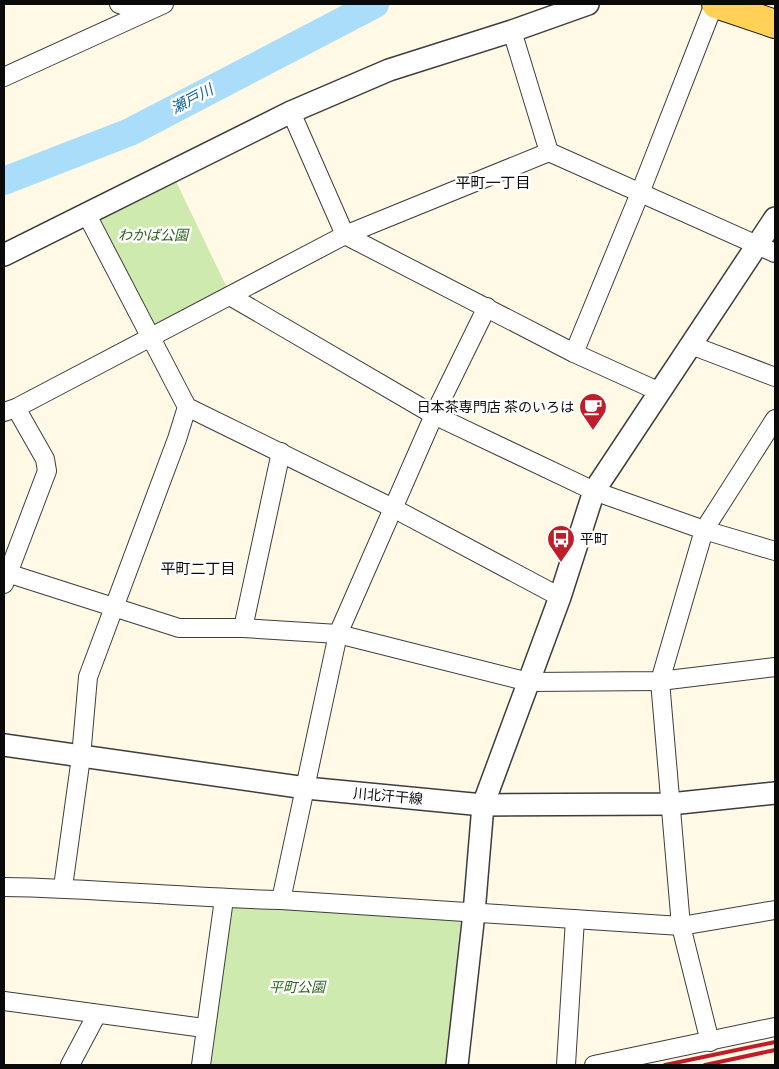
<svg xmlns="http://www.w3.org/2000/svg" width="779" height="1069" font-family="'IBM Plex Serif','Noto Sans JP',serif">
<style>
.green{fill:#cfeaaf}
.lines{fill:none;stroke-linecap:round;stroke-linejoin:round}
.river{stroke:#a9ddf9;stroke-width:28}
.minor-casing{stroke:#3d3d3d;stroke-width:20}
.tertiary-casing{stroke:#3d3d3d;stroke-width:24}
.primary-casing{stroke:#1b1b1b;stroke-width:30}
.minor{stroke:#fff;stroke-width:18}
.tertiary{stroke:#fff;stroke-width:21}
.primary{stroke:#ffd156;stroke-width:28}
.rail{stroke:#be1d29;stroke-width:4}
.labels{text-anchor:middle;stroke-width:5;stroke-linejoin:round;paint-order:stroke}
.park-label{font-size:14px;font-style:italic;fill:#2a6319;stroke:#fff}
.poi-label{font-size:14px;fill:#0a0a0a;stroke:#fff;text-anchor:end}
.street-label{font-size:14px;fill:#0a0a0a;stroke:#fff}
.water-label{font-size:15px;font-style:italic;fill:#0f649f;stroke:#fff}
.neighbourhood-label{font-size:15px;fill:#0a0a0a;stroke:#fff}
</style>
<rect width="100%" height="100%" fill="#fff9e6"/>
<g class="green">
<path d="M 172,173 L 228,290 L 152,329 L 94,216 Z"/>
<path d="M 228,904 L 461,918 L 446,1065 L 208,1065 Z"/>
</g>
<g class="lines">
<path class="river" d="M 4,181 L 130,132 L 375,4"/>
<defs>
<g id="minor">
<path d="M 119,4 L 144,12"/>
<path d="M 512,31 L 549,152"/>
<path d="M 4,77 L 164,4"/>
<path d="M 291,112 L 345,235 L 574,353 L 660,392"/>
<path d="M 87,215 L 187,407 L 393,508 L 560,597"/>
<path d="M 230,296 L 434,415 L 594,491 L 704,530 L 775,551"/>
<path d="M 691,345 L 775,377"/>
<path d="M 574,353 L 640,193 L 714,4"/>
<path d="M 4,412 L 16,408 L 345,235 L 549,152 L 775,253"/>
<path d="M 4,572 L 179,628 L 243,628 L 338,634 L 529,682 L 660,681 L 775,667"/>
<path d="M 4,584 L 47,471 L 45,459 L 16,408"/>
<path d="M 243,628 L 281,452"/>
<path d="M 4,887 C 96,888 188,898 281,900 L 681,926 L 775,910"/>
<path d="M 63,887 L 81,757 L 88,677 L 177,439 L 187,407"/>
<path d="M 281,900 L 338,634 L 434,415 L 487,307"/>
<path d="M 4,1001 L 204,1028"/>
<path d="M 710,1042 L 681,926 L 660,681 L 704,530 L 775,419"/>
<path d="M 70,1065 L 97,1014"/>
<path d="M 201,1065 L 224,899"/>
<path d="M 566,1065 L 575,919"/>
<path d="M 594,1065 L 775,1027"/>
</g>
<g id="tertiary">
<path d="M 4,255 L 291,112 L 389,70 L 512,31 L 588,4"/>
<path d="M 4,745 L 306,788 L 483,805 L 670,804 L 775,793"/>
<path d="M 457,1065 L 474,913 L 483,805 L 560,597 L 594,491 L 775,218"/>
</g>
<path id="primary" d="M 716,4 L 775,24"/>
</defs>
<use href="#minor" class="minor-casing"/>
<use href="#tertiary" class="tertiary-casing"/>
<use href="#primary" class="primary-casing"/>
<use href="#minor" class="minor"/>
<use href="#tertiary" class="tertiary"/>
<use href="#primary" class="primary"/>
<g class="rail">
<path d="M 665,1065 L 775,1042"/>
<path d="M 705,1065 L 775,1050"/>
</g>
</g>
<defs>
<symbol id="cafe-pin" viewBox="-11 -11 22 30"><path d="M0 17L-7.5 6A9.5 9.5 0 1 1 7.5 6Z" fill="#be1d29" stroke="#fff"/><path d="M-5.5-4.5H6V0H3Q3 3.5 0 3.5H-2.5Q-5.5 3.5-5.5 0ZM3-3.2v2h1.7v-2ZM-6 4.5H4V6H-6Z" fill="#fff"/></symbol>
<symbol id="bus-pin" viewBox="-11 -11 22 30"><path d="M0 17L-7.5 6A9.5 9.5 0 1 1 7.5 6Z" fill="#be1d29" stroke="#fff"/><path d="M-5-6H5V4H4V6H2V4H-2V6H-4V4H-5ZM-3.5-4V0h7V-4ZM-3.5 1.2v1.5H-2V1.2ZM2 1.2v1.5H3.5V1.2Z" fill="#fff"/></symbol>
</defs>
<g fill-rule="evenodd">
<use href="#cafe-pin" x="577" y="391" width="32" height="43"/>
<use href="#bus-pin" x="545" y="523" width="32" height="43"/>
</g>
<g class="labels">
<g class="park-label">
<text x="153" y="240">わかば公園</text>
<text x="297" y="992">平町公園</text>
</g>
<g class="poi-label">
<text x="574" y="412">日本茶専門店 茶のいろは</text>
<text x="580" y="544" text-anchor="start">平町</text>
</g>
<g class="street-label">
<text transform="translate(388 796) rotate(5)" y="5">川北汗干線</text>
</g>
<g class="water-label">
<text transform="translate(192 99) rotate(-28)" y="5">瀬戸川</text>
</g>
<g class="neighbourhood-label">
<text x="493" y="188">平町一丁目</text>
<text x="198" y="574">平町二丁目</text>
</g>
</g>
<rect width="779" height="1069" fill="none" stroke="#0a0a0a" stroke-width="10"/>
</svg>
